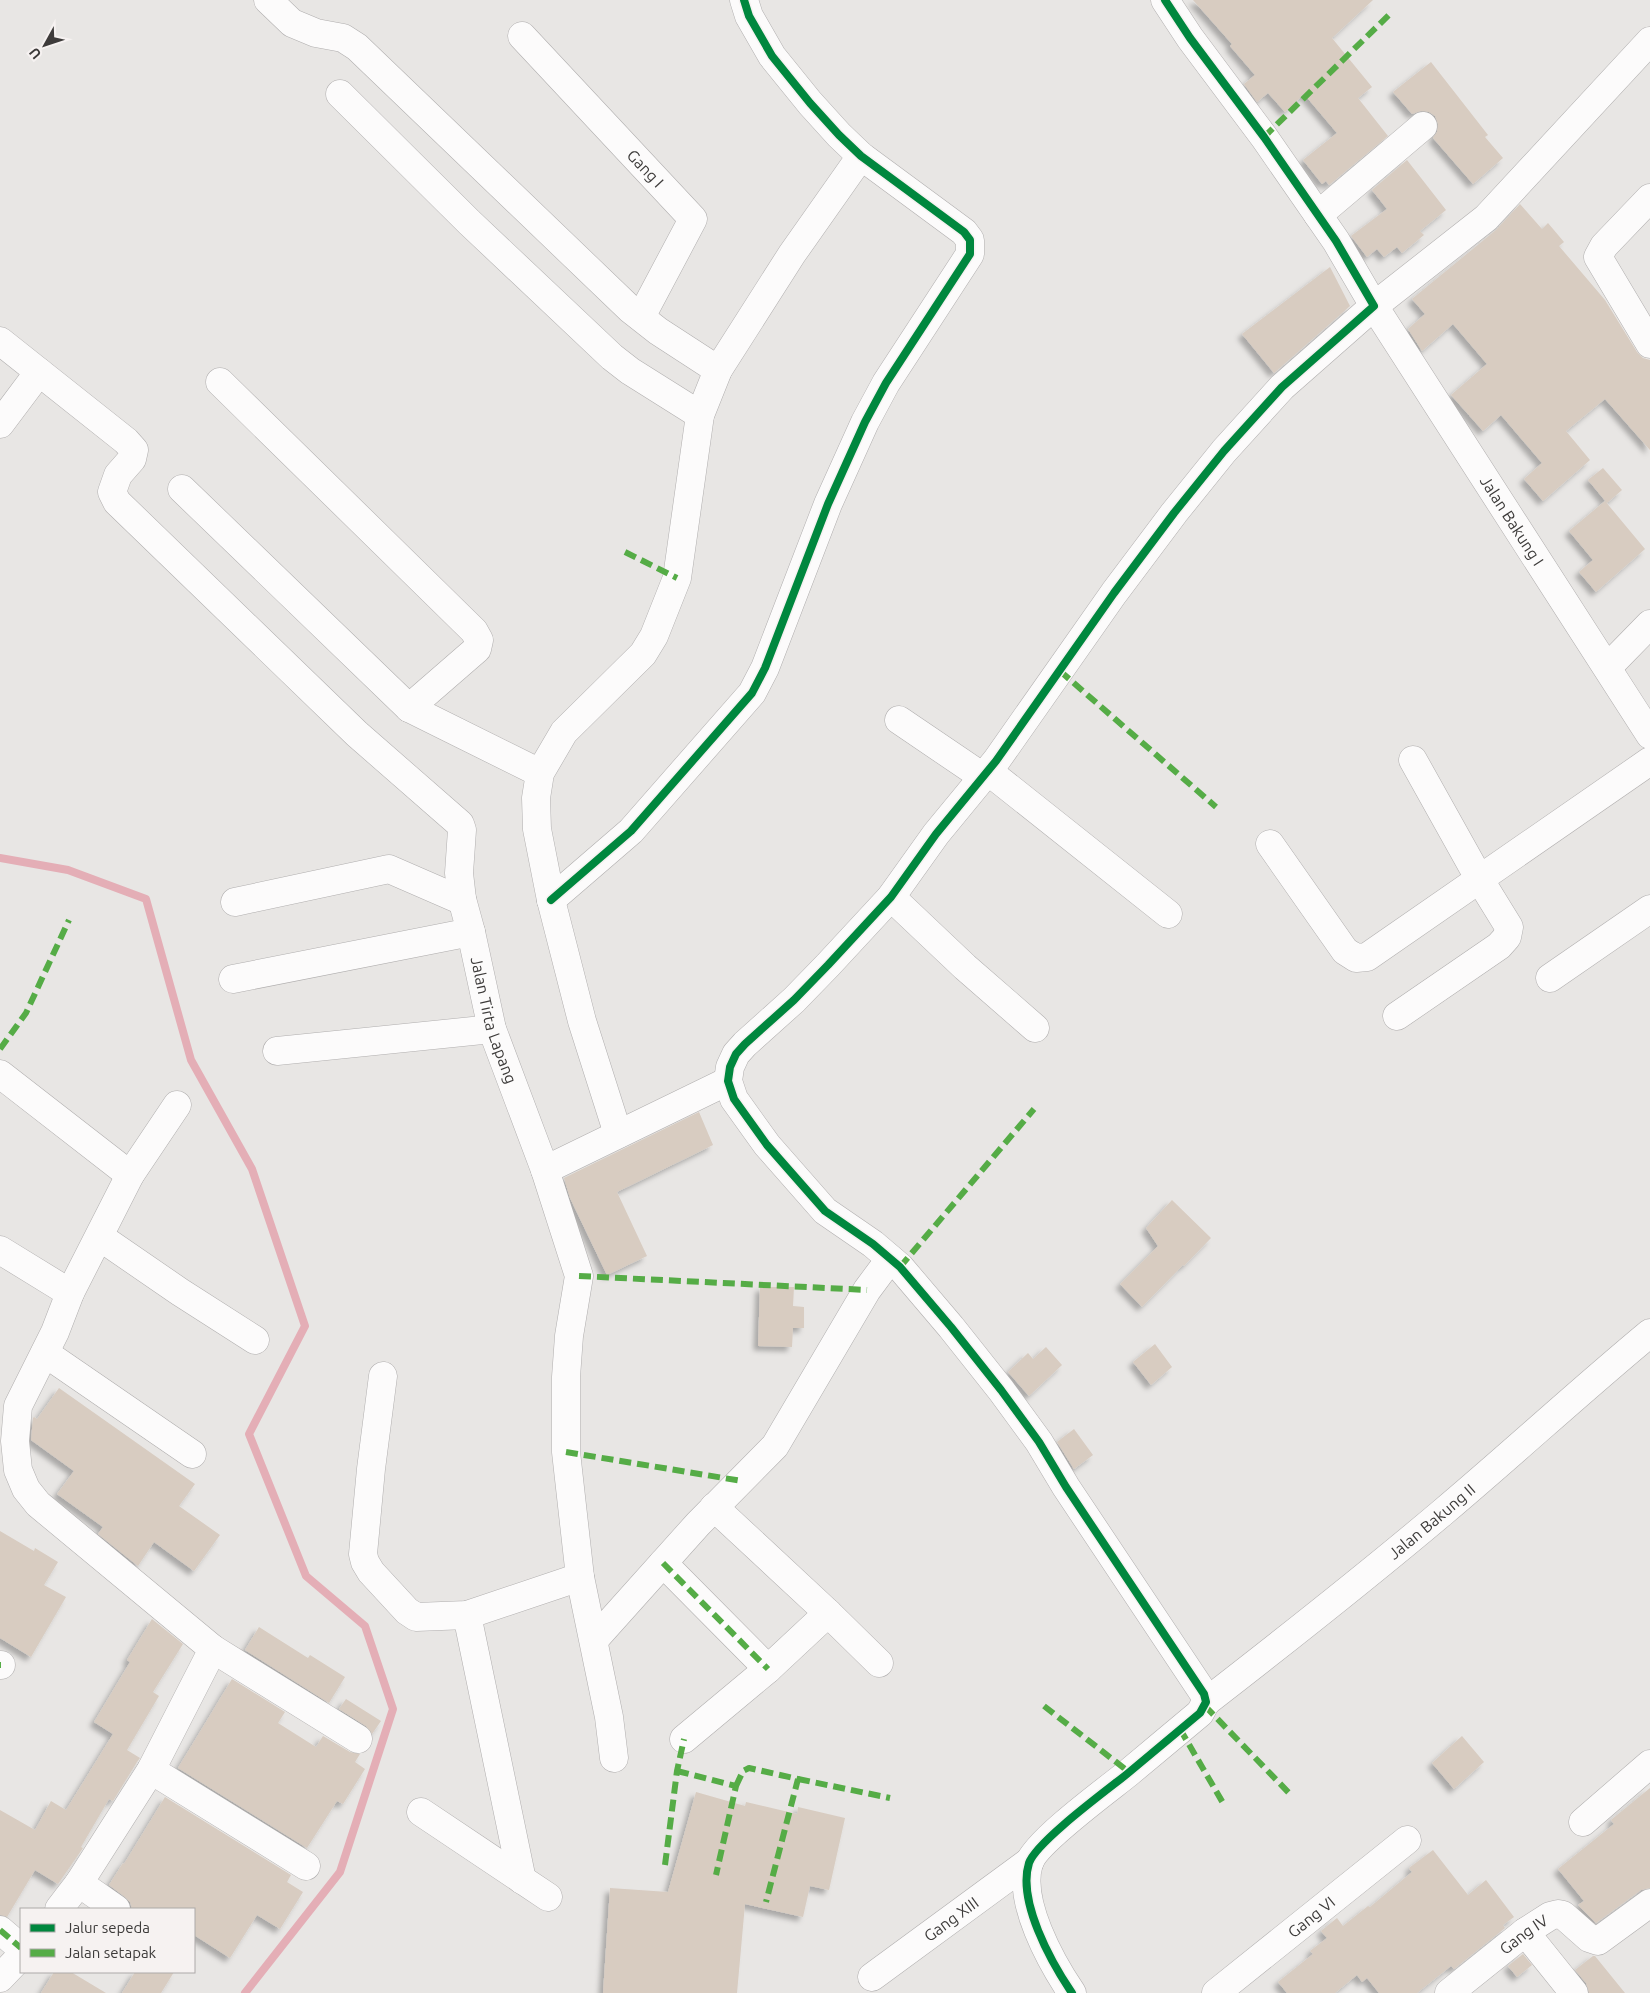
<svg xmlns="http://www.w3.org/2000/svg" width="1650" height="1993" font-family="Ubuntu,sans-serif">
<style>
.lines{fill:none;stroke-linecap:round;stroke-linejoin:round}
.stream{stroke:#e4aeb6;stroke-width:8}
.building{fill:#d8ccc1;filter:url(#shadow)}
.minor-casing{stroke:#b0aeae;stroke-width:29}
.minor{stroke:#fcfbfb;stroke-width:28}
.quiet{stroke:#55ac46;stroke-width:6;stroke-dasharray:12 6;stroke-linecap:butt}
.cycleway-casing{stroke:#f6f2f1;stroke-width:11}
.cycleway{stroke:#00873e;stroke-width:8}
.labels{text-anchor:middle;stroke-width:4;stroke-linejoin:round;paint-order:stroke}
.street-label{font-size:16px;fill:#3d3b3a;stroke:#f6f2f1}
</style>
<defs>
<filter id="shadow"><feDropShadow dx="-4.5" dy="4.5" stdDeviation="2.5" flood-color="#0004"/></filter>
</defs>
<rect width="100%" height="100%" fill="#e8e6e4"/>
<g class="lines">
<path class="stream" d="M 0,858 L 68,870 L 146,899 L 191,1060 L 252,1169 L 305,1326 L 249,1434 L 306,1576 L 365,1626 L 393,1709 L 340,1872 L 245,1993"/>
</g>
<g class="building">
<path d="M 1193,0 L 1373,0 L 1332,38 L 1372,87 L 1358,98 L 1388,136 L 1329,185 L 1326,181 L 1322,184 L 1303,160 L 1337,133 L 1304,94 L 1285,112 L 1268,93 L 1257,102 L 1244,84 L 1255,75 L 1230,46 L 1232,44 Z"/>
<path d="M 1431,62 L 1488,135 L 1485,137 L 1503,158 L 1473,184 L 1433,138 L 1437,132 L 1438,124 L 1435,116 L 1429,112 L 1421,111 L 1412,114 L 1393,92 Z"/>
<path d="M 1407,160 L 1446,210 L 1420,231 L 1424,235 L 1402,253 L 1397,247 L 1384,257 L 1377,249 L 1367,257 L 1351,236 L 1387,209 L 1372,190 Z"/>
<path d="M 1520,204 L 1542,229 L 1548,223 L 1564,242 L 1559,246 L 1605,300 L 1637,352 L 1643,358 L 1650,360 L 1650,450 L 1605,399 L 1566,431 L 1590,460 L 1543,501 L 1524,479 L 1542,463 L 1501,415 L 1483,431 L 1451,395 L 1487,364 L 1453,324 L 1422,351 L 1408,329 L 1425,314 L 1412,299 L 1496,230 Z"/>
<path d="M 1330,267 L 1350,306 L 1274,373 L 1242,334 Z"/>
<path d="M 1603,468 L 1622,490 L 1607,503 L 1588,480 Z"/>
<path d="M 1605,501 L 1645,549 L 1596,592 L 1579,572 L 1593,560 L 1569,531 Z"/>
<path d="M 699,1112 L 713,1145 L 617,1192 L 647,1256 L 607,1275 L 570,1198 L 564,1178 Z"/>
<path d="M 1172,1200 L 1211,1238 L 1184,1266 L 1183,1265 L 1142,1307 L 1120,1284 L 1158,1246 L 1146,1228 Z"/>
<path d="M 760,1287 L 794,1287 L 793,1306 L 804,1307 L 804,1328 L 793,1328 L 792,1347 L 758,1346 Z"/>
<path d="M 1155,1344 L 1172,1367 L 1151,1385 L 1133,1362 Z"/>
<path d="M 1046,1347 L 1062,1365 L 1029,1396 L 1008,1372 L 1028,1353 L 1033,1359 Z"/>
<path d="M 59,1388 L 195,1484 L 179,1506 L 220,1535 L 194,1571 L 154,1542 L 138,1566 L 98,1534 L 103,1527 L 57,1494 L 74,1471 L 31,1440 L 33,1418 L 34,1417 L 37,1419 Z"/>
<path d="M 1074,1429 L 1093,1455 L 1074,1469 L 1057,1442 Z"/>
<path d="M 0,1531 L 34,1551 L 35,1548 L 58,1562 L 44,1585 L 66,1597 L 31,1657 L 0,1638 Z"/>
<path d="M 152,1619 L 183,1644 L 153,1692 L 159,1696 L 127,1750 L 140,1758 L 137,1762 L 113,1801 L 109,1799 L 81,1847 L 83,1848 L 58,1884 L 35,1870 L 7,1917 L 0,1915 L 0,1810 L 35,1830 L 51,1801 L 66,1810 L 113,1734 L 94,1722 L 130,1662 L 127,1660 Z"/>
<path d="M 259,1627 L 308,1658 L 310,1655 L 345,1677 L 329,1703 L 245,1650 Z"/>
<path d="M 232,1679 L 285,1712 L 278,1723 L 316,1747 L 323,1736 L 350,1752 L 360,1754 L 355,1762 L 365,1769 L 343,1804 L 337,1801 L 307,1848 L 178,1768 Z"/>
<path d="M 346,1699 L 381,1721 L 372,1734 L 366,1726 L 339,1709 Z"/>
<path d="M 1462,1736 L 1484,1762 L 1454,1789 L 1432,1763 Z"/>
<path d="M 1650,1788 L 1650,1888 L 1641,1890 L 1596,1923 L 1578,1905 L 1584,1901 L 1558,1869 L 1614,1824 L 1611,1820 Z"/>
<path d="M 696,1792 L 745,1806 L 746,1802 L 797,1814 L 798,1807 L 845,1818 L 829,1890 L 810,1886 L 803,1917 L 745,1904 L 737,1993 L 603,1993 L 610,1888 L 668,1892 Z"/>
<path d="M 165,1797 L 291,1875 L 287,1882 L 303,1892 L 280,1929 L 257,1915 L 230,1958 L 194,1935 L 194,1909 L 132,1909 L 130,1902 L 125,1897 L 109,1885 L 123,1863 L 124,1864 Z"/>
<path d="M 1433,1850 L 1468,1895 L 1486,1880 L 1514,1917 L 1503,1925 L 1505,1928 L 1454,1969 L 1451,1966 L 1417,1993 L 1379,1993 L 1367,1978 L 1362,1982 L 1357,1975 L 1335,1993 L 1287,1993 L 1278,1982 L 1313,1954 L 1310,1951 L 1327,1938 L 1321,1931 L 1337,1918 L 1343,1926 L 1368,1906 L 1370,1907 L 1412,1872 L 1409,1868 Z"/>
<path d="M 1523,1954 L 1532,1965 L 1517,1977 L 1508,1966 Z"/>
<path d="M 1593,1956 L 1595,1956 L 1625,1993 L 1589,1993 L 1586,1983 L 1575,1970 Z"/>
<path d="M 54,1972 L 71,1972 L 106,1993 L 41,1993 Z"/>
<path d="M 135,1972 L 174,1972 L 161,1993 L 122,1993 Z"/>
</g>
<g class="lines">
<defs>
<g id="minor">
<path d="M 268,0 L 292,23 L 316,33 L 343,38 L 357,47 L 630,309 L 658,331 L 718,370"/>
<path id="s1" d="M 522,36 L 693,219 L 641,317"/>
<path id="s2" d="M 1650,41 L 1486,218 L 1374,306 L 1650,735"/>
<path d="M 340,94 L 469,222 L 612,357 L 630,371 L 700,415"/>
<path d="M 1650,198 L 1604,246 L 1598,257 L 1650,344"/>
<path d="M 1318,215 L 1423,126"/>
<path d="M 0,341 L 126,441 L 134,450 L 132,459 L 118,475 L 112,492 L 117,502 L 357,734 L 460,824 L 462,830 L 459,873 L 462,899"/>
<path d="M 220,382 L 474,631 L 479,640 L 477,649 L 409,708"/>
<path d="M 0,424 L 39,372"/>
<path d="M 182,489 L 409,708 L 540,773"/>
<path d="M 1608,667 L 1650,624"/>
<path d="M 899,720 L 983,777"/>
<path d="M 988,771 L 1168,914"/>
<path d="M 1270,844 L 1345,951 L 1356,958 L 1367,957 L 1650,761"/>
<path d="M 891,897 L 965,967 L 1035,1028"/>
<path d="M 551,900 L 631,831 L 752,693 L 765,668 L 828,504 L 865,422 L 886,383 L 970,254 L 970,240 L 964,232 L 861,156 L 839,135 L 810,103 L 772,56 L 749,16 L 744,0"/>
<path id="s3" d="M 235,902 L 389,869 L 458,899 L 462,899 L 471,932 L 492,1029 L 545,1170 L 728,1081"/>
<path d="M 1550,978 L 1650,909"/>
<path d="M 233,979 L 471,932"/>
<path d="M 1397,1016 L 1499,946 L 1507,937 L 1509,927 L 1480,880 L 1413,760"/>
<path d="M 277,1051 L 492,1029"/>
<path d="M 0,1074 L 130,1175"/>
<path d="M 618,1134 L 582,1021 L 551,900 L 537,829 L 536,798 L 540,773 L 564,732 L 643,654 L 654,636 L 677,578 L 700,415 L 718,370 L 792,254 L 861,156"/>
<path d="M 545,1170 L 579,1276 L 569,1336 L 566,1377 L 566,1452 L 580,1577 L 609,1717 L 614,1758"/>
<path d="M 100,1237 L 180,1292 L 255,1340"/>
<path d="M 0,1250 L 70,1293"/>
<path d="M 45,1353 L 192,1454"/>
<path d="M 383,1376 L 371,1469 L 363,1554 L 365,1562 L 371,1572 L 407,1611 L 416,1617 L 467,1615 L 580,1577"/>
<path d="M 714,1507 L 828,1613 L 879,1663"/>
<path d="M 663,1563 L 768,1669"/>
<path d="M 467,1615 L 522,1880"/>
<path d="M 594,1640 L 698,1524 L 775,1446 L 867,1290 L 890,1259"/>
<path d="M 213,1649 L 358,1739"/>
<path d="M 0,1665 L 1,1665"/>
<path id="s4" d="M 1206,1702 C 1286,1640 1366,1577 1443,1512 C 1513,1453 1580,1391 1650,1333"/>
<path d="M 684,1739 L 768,1669 L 828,1613"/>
<path d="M 151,1770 L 306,1866"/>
<path d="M 421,1812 L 548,1897"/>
<path d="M 1583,1822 L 1650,1764"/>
<path d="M 79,1883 L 116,1909"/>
<path d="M 59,1909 L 79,1883 L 151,1770 L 213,1649 L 38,1504 L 26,1489 L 18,1470 L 15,1441 L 18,1406 L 55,1332 L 70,1293 L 130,1175 L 177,1105"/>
<path d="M 0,1930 L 21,1948"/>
<path d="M 1525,1932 L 1574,1993"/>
<path id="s5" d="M 872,1977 L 1030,1861"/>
<path d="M 0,1978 L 21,1956"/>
<path d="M 1072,1993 C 1051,1962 1017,1901 1029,1863 C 1036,1842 1107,1790 1127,1774 C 1151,1754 1176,1733 1200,1713 L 1206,1702 L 1204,1694 L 1066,1487 L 1039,1442 L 1001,1390 L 951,1327 L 900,1267 L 873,1244 L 825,1211 L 767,1145 L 734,1099 L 728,1081 L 730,1067 L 736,1054 L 745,1044 L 794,1000 L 828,965 L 891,897 L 936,834 L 996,761 L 1114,593 L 1174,513 L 1224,451 L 1282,387 L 1374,306 L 1336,241 L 1264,137 L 1190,38 L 1165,0"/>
<path id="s6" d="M 1216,1993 L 1407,1840"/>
<path id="s7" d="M 1449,1993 L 1525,1932 L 1550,1916 L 1558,1914 L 1563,1915 L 1589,1938 L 1598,1941 L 1650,1903"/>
</g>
</defs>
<use href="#minor" class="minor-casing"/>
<use href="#minor" class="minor"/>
<g class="quiet">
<path d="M 1264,137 L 1391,13"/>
<path d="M 625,552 L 677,578"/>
<path d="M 1060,671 L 1216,807"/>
<path d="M 0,1049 L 26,1013 L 69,920"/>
<path d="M 900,1267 L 1034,1109"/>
<path d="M 579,1276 L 867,1290"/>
<path d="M 566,1452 L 742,1481"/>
<path d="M 663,1563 L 768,1669"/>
<path d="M 0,1665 L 1,1665"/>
<path d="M 1044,1706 L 1129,1772"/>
<path d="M 1205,1706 L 1290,1794"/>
<path d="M 1180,1729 L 1223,1803"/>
<path d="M 677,1771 L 736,1786 L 716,1875"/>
<path d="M 798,1779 L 890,1798"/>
<path d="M 736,1786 L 743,1771 L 749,1768 L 798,1779 L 766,1902"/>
<path d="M 665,1865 L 677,1771 L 684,1739"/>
<path d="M 0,1930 L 21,1948"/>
</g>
<defs>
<g id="cycleway">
<path d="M 551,900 L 631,831 L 752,693 L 765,668 L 828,504 L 865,422 L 886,383 L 970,254 L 970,240 L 964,232 L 861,156 L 839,135 L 810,103 L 772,56 L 749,16 L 744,0"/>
<path d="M 1072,1993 C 1051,1962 1017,1901 1029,1863 C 1036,1842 1107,1790 1127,1774 C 1151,1754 1176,1733 1200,1713 L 1206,1702 L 1204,1694 L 1066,1487 L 1039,1442 L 1001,1390 L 951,1327 L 900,1267 L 873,1244 L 825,1211 L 767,1145 L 734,1099 L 728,1081 L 730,1067 L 736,1054 L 745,1044 L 794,1000 L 828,965 L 891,897 L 936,834 L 996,761 L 1114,593 L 1174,513 L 1224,451 L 1282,387 L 1374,306 L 1336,241 L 1264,137 L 1190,38 L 1165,0"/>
</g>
</defs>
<use href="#cycleway" class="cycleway-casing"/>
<use href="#cycleway" class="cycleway"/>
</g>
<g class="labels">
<g class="street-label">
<text dy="6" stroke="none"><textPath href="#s1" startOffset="181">Gang I</textPath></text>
<text dy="6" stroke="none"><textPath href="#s2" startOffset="639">Jalan Bakung I</textPath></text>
<text dy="6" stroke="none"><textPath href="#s3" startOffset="362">Jalan Tirta Lapang</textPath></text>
<text dy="6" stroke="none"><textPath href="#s4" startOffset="289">Jalan Bakung II</textPath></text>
<text dy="6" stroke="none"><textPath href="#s6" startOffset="122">Gang VI</textPath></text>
<text dy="6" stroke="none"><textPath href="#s5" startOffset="98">Gang XIII</textPath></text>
<text dy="6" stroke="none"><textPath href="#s7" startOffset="95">Gang IV</textPath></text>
</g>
</g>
<rect x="20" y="1908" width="175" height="65" fill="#f6f2f1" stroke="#aca9a8"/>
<rect x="30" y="1924" width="25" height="8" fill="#00873e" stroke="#aca9a8"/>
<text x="65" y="1933" font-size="15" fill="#3d3b3a">Jalur sepeda</text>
<rect x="30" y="1949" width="25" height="8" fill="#55ac46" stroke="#aca9a8"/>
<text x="65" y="1958" font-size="15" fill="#3d3b3a">Jalan setapak</text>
<g transform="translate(45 45) rotate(230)" stroke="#f6f2f1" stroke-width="4" paint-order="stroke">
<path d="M0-4L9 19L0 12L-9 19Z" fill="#3d3b3a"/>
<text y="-8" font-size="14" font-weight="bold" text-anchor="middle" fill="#3d3b3a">U</text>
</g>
</svg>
